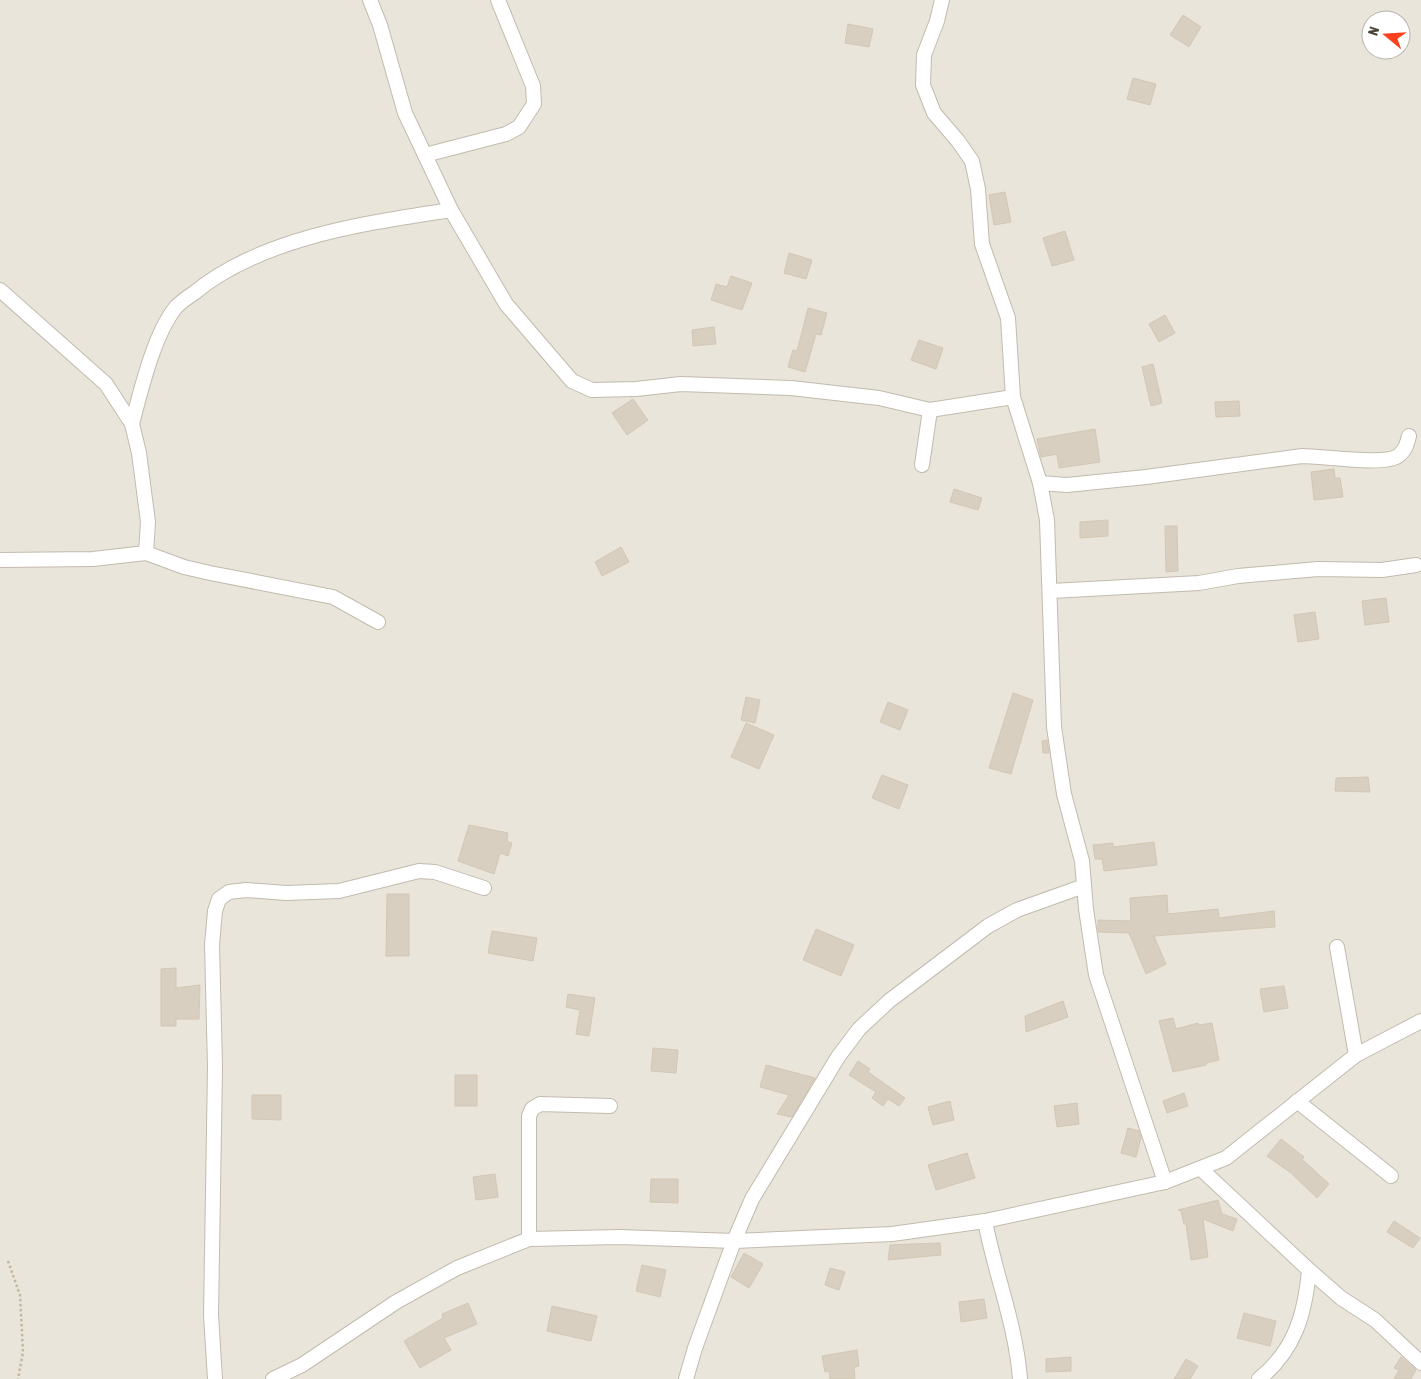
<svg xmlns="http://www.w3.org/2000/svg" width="1421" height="1379" font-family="'Asap Condensed',sans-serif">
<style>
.residential{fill:#eae5da;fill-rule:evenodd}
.building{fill:#d8cfc1;stroke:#d3c7b4}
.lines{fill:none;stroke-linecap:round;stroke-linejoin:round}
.street-casing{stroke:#c2bbae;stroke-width:16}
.path{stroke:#c4b79f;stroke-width:2.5;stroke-dasharray:2.5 2.5;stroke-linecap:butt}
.street{stroke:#fff;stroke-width:14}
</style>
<rect width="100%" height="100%" fill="#f6f3ec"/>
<path class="residential" d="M 0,0 L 1421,0 L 1421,1379 L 0,1379 ZM 1371,20 L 1401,20 L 1401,50 L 1371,50 Z"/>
<g class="building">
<path d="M 1183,15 L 1201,27 L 1189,47 L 1170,35 Z"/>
<path d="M 848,24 L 873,29 L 869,47 L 845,43 Z"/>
<path d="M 1133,78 L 1156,84 L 1150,105 L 1127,99 Z"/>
<path d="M 1005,192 L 1011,222 L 994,225 L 989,195 Z"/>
<path d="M 1065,231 L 1074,260 L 1052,266 L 1043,238 Z"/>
<path d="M 789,253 L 812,260 L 806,279 L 784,273 Z"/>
<path d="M 731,276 L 752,283 L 742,310 L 711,300 L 716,284 L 727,287 Z"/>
<path d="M 808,308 L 827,313 L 821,335 L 816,334 L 805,372 L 788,367 L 793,350 L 797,351 Z"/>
<path d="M 1165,315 L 1175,333 L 1159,342 L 1149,324 Z"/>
<path d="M 714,327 L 716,344 L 693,346 L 692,330 Z"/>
<path d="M 919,340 L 943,348 L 936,369 L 911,360 Z"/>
<path d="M 1153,364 L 1162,403 L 1151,406 L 1142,367 Z"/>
<path d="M 633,399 L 648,420 L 627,435 L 612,413 Z"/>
<path d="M 1239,401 L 1240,416 L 1216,417 L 1215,402 Z"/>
<path d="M 1095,429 L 1100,462 L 1059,468 L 1057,454 L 1041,457 L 1037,439 Z"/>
<path d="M 1334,469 L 1335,478 L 1340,478 L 1343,497 L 1314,500 L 1311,472 Z"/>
<path d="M 954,489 L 982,498 L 978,510 L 950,502 Z"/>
<path d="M 1108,520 L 1108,536 L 1080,538 L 1080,522 Z"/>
<path d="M 1165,526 L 1177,526 L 1178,571 L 1166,572 Z"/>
<path d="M 621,547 L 629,562 L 602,576 L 595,562 Z"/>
<path d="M 1386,598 L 1389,622 L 1365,625 L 1362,601 Z"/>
<path d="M 1315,612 L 1319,639 L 1298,642 L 1294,615 Z"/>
<path d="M 1013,693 L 1033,700 L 1011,774 L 989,768 Z"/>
<path d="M 746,697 L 760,700 L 755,723 L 741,720 Z"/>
<path d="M 888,702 L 908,710 L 900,730 L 880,722 Z"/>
<path d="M 746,723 L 774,735 L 759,769 L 731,757 Z"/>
<path d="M 1047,740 L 1049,753 L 1043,753 L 1042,741 Z"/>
<path d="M 882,775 L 908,785 L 899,809 L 872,798 Z"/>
<path d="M 1368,777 L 1370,792 L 1335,791 L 1336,778 Z"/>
<path d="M 469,825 L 508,833 L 507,841 L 512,843 L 508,856 L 500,853 L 494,874 L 458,861 Z"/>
<path d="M 1154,842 L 1157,865 L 1104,871 L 1102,859 L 1095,859 L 1093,845 L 1113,843 L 1113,847 Z"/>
<path d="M 387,894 L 409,894 L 409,956 L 386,956 Z"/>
<path d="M 1167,895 L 1168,914 L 1218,909 L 1219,918 L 1274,911 L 1275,927 L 1154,936 L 1166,964 L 1146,974 L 1129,933 L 1098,932 L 1098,920 L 1131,921 L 1130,898 Z"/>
<path d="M 816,929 L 854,945 L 841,976 L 803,960 Z"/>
<path d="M 492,931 L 537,938 L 533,961 L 488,953 Z"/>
<path d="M 176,968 L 176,988 L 200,985 L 199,1019 L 176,1019 L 176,1026 L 161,1026 L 161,969 Z"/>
<path d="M 1284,986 L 1288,1008 L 1264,1012 L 1260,989 Z"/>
<path d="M 568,994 L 595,998 L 589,1036 L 576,1034 L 580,1010 L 566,1007 Z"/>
<path d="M 1063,1001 L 1068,1017 L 1026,1032 L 1025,1016 Z"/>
<path d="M 1173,1018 L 1176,1029 L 1198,1023 L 1199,1025 L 1212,1023 L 1219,1060 L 1206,1063 L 1206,1065 L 1173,1072 L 1159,1021 Z"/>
<path d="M 653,1048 L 678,1050 L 676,1073 L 651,1071 Z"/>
<path d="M 858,1061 L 870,1069 L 868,1072 L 905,1098 L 899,1106 L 888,1099 L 883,1106 L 872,1098 L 876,1092 L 849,1075 Z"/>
<path d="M 766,1065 L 815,1078 L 792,1117 L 777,1114 L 789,1095 L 760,1087 Z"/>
<rect x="455" y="1075" width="22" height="31"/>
<path d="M 1184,1093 L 1188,1106 L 1167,1113 L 1163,1101 Z"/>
<path d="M 252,1095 L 281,1095 L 281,1120 L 252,1119 Z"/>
<path d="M 950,1101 L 954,1120 L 933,1125 L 928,1107 Z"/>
<path d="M 1077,1103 L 1079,1124 L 1057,1127 L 1054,1106 Z"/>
<path d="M 1128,1128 L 1139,1131 L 1141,1138 L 1136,1157 L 1121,1153 Z"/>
<path d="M 1281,1139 L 1304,1157 L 1302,1159 L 1329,1184 L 1317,1198 L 1291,1173 L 1267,1156 Z"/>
<path d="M 967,1153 L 975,1178 L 936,1190 L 928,1165 Z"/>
<path d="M 495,1174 L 498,1197 L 476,1200 L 473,1177 Z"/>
<path d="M 651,1179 L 678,1179 L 678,1203 L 650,1202 Z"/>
<path d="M 1218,1200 L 1222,1214 L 1237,1219 L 1233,1231 L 1203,1219 L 1208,1257 L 1191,1260 L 1186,1224 L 1184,1224 L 1181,1211 L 1178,1210 Z"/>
<path d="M 1394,1221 L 1420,1238 L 1413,1248 L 1387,1232 Z"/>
<path d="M 940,1243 L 941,1255 L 888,1260 L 890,1245 Z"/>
<path d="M 744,1253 L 763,1264 L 749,1288 L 731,1277 Z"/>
<path d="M 642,1265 L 666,1270 L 660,1297 L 636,1291 Z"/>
<path d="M 830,1268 L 845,1272 L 839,1290 L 825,1285 Z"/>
<path d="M 984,1299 L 987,1318 L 961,1322 L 959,1302 Z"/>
<path d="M 468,1303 L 477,1324 L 444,1338 L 451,1350 L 420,1368 L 404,1341 L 443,1318 L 442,1314 Z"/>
<path d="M 552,1306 L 597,1316 L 591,1341 L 547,1331 Z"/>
<path d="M 1244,1313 L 1276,1321 L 1270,1346 L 1237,1338 Z"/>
<path d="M 857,1350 L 859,1366 L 854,1367 L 855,1379 L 830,1379 L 829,1371 L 825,1372 L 822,1356 Z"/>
<path d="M 1071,1357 L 1071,1371 L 1046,1372 L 1046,1359 Z"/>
<path d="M 1401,1357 L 1416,1370 L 1411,1379 L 1394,1379 L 1399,1370 L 1394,1368 Z"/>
<path d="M 1186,1359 L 1198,1366 L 1190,1379 L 1174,1379 Z"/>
</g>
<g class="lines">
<defs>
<g id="street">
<path d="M 370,0 L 380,25 L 405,113 L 451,210 L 506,304 L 572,381 L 592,390 L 636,389 L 681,384 L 791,388 L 879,398 L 930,410 L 1013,397"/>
<path d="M 942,0 L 937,21 L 924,55 L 923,85 L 934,113 L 958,141 L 972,161 L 978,189 L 982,244 L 1008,318 L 1013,397 L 1040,483 L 1047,520 L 1054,727 L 1064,794 L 1082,861 L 1086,909 L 1096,975 L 1165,1182"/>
<path d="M 425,155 L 506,134 L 519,127 L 534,104 L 533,86 L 498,0"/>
<path d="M 0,290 L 106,384 L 132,424 L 139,453 L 148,522 L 146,553"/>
<path d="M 132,424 C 141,390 154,334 176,307 C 181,302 188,297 194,293 C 262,237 367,223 451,210"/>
<path d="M 922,465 L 930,410"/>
<path d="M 1040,483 L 1067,485 L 1146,477 L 1302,456 C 1323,456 1384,466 1398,456 C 1405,451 1407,444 1409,436"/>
<path d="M 0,560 L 93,559 L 146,553 L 184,567 L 210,573 L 333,597 L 378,622"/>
<path d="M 1051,591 L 1199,583 L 1238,576 L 1318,569 L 1382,570 L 1416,565"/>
<path d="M 1337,947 L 1356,1055"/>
<path d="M 1297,1101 L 1391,1176"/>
<path d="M 1201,1169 L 1309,1270 L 1341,1298 L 1375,1320 L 1421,1363"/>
<path d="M 985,1221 C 995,1274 1016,1325 1020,1379"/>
<path d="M 529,1239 L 529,1116 L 532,1109 L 540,1104 L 610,1106"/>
<path d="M 215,1379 L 211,1315 L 215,1067 L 212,945 L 215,911 L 219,899 L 229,892 L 246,890 L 286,893 L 339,891 L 419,871 L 435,872 L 484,888"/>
<path d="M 273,1379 L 302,1365 L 396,1302 L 457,1268 L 529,1239 L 619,1237 L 734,1241 L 892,1234 L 985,1221 L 1165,1182 L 1226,1158 L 1356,1055 L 1421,1021"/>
<path d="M 686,1379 L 695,1348 L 734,1241 L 752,1199 L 838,1057 L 859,1029 L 889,1001 L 988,926 L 1017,910 L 1084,886"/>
<path d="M 1259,1379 C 1295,1350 1305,1314 1309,1270"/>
</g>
</defs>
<use href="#street" class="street-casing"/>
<path class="path" d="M 8,1261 L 20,1295 L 23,1352 L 18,1379"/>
<use href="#street" class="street"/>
</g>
<g transform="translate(1386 35) rotate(288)"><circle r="24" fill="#ffffff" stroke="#b7b4b0"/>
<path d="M0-4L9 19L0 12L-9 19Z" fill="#fc3f1d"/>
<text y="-8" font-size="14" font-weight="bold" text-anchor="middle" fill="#4b4439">N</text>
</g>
</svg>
